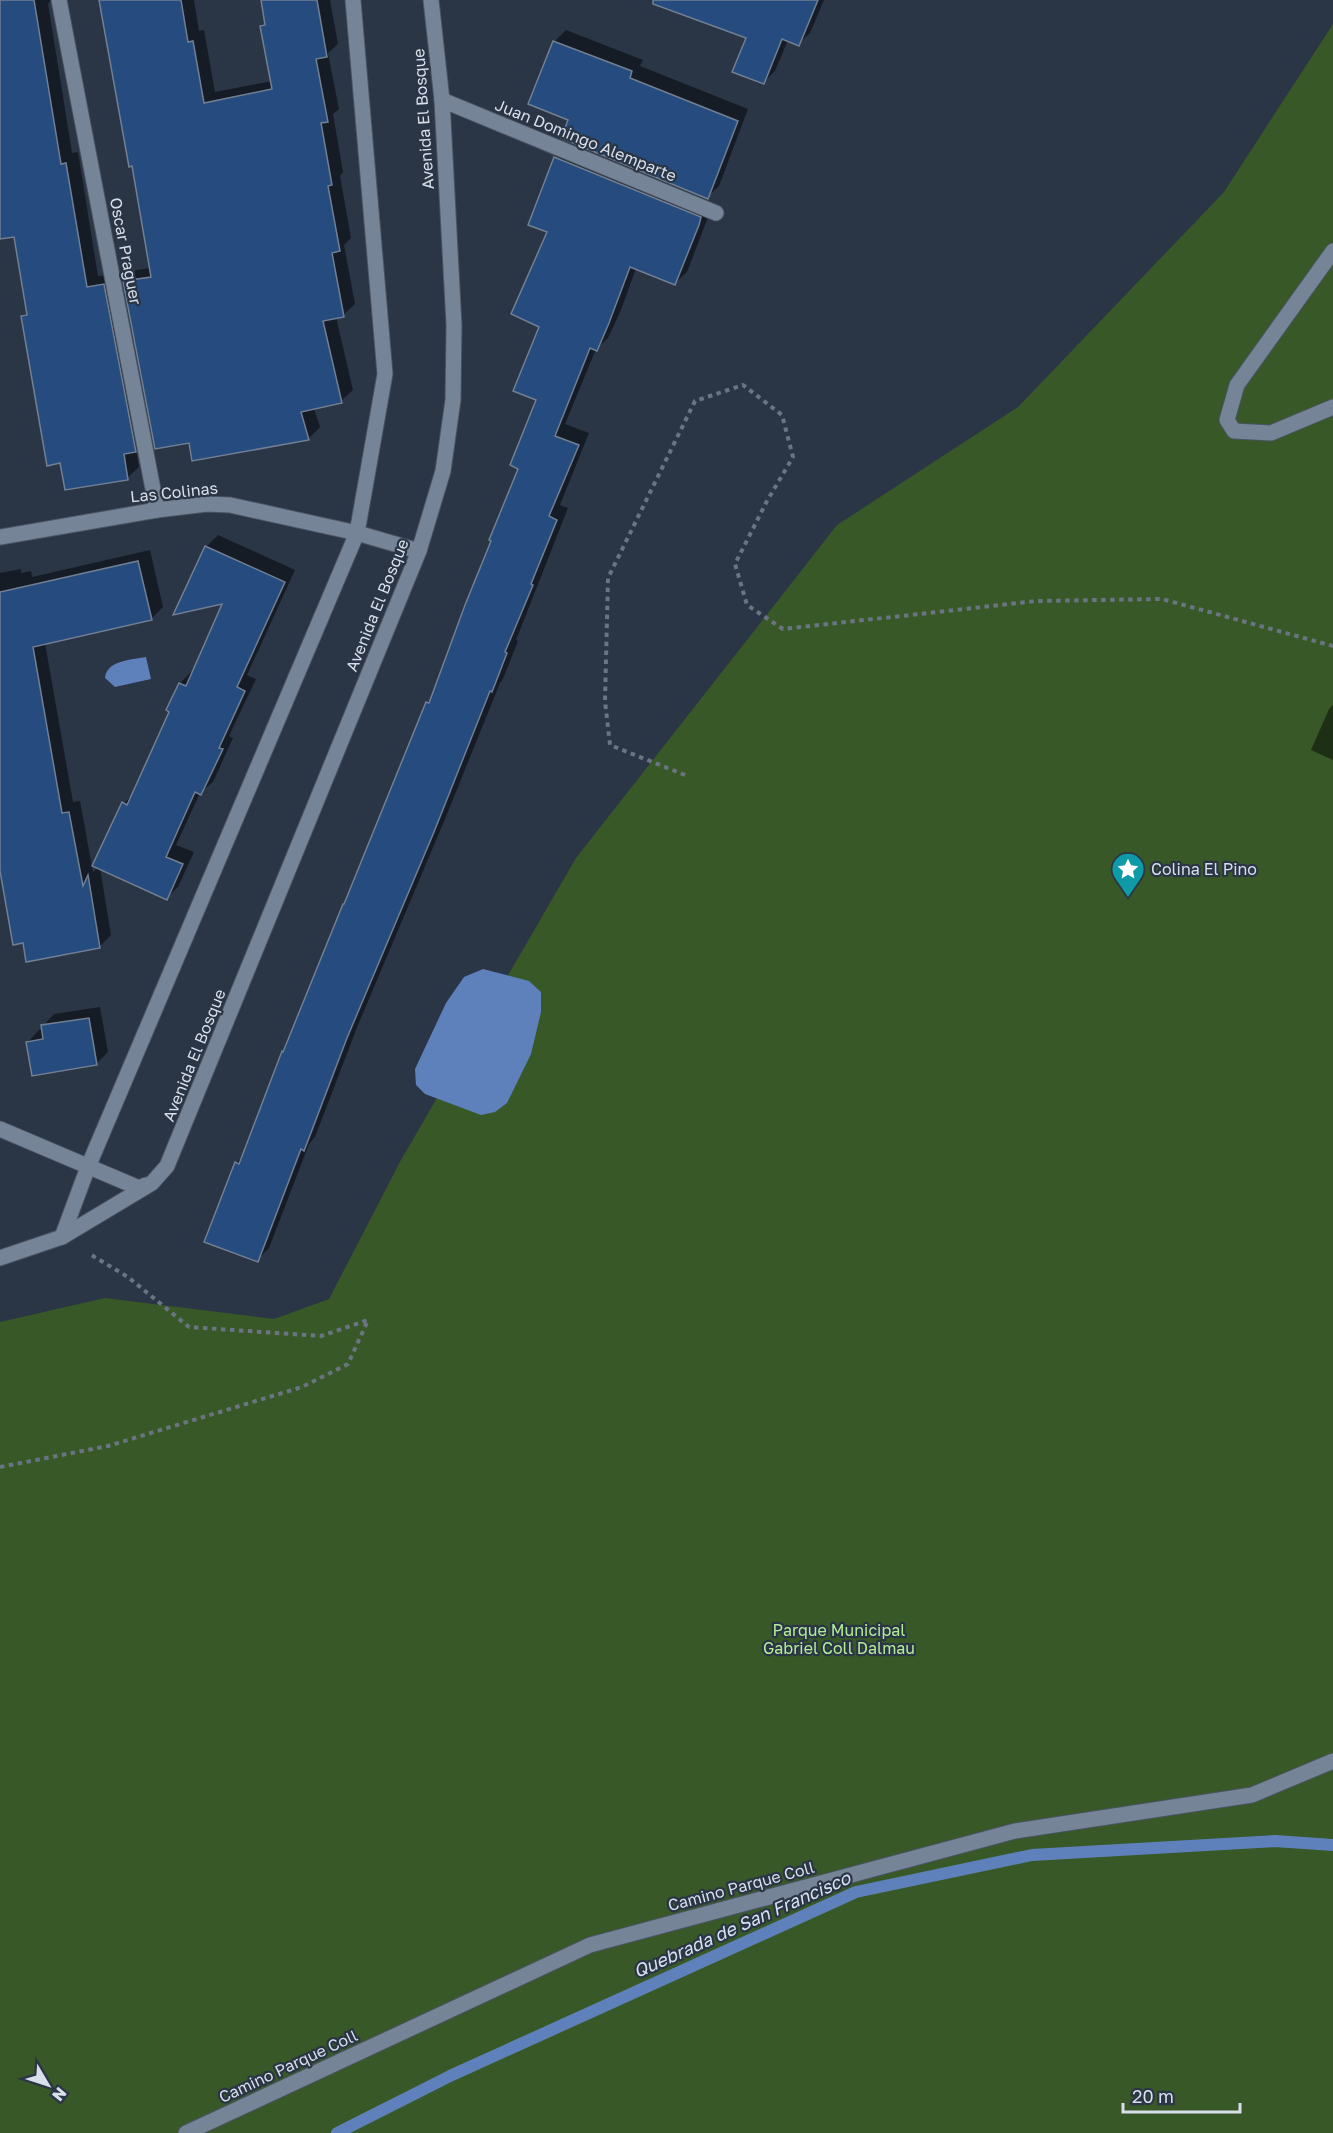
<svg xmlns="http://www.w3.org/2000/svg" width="1333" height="2133" font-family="'Golos Text',sans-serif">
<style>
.green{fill:#385827}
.water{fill:#5f81bb}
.shadow{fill:#0007}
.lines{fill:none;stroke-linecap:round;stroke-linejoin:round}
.stream{stroke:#5f81bb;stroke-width:12}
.building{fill:#254b7f;stroke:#717f92;stroke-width:1.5}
.service-casing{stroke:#495361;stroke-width:17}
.minor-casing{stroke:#495361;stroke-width:17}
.path{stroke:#6a7482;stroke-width:4;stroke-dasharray:4.5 4.5;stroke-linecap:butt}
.service{stroke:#768497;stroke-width:15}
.minor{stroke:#768497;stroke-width:15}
.labels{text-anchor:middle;stroke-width:4.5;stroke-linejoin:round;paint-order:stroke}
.street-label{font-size:16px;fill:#d8dfea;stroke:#2a3546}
.poi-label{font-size:16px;fill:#d8dfea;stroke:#2a3546;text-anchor:start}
.park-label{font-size:16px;fill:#b5ed97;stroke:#2a3546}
.water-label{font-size:18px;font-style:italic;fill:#d8e1f2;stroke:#2a3546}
</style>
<rect width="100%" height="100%" fill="#2a3546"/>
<path class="green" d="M 1333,24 L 1333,2133 L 0,2133 L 0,1322 L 105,1298 L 274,1319 L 329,1299 L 401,1160 L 576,858 L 837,525 L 1018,407 L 1224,192 Z"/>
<g class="water">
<path d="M 146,657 L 151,679 L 115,687 L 105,678 C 107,660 131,660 146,657 Z"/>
<path d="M 483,969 L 529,981 L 541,992 L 541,1012 L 531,1054 L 507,1103 L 495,1112 L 481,1115 L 425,1094 L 416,1085 L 415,1069 L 446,1003 L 464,977 Z"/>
</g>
<g class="shadow">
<path d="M 0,0 L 51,0 L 48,4 L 62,90 L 72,153 L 78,152 L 98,276 L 115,274 L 147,439 L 136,450 L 139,467 L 127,478 L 62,462 L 46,464 L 23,316 L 28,312 L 15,235 L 0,222 Z"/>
<path d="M 100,0 L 194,0 L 199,31 L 204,30 L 215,92 L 272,81 L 262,27 L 266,23 L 262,0 L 330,0 L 338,44 L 328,53 L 339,109 L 333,114 L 343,172 L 340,176 L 351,238 L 344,245 L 355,304 L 343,315 L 336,317 L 353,390 L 341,401 L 314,408 L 320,427 L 308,439 L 190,441 L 125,282 L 136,270 L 151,268 Z"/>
<path d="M 658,0 L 824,0 L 810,33 L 798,44 L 788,40 L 775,71 L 764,82 L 748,37 Z"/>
<path d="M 566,30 L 643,60 L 640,66 L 748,109 L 719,186 L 707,197 L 570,119 L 530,104 L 555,41 Z"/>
<path d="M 567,146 L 710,212 L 687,272 L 675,283 L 636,268 L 621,310 L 608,338 L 596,349 L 565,424 L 589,433 L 560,505 L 568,508 L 516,640 L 518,641 L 503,679 L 500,683 L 445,819 L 358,1025 L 315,1137 L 309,1144 L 269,1248 L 257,1260 L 236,1163 L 243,1156 L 283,1052 L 286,1049 L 427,703 L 433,697 L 520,468 L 538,400 L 541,326 L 555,158 Z"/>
<path d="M 218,535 L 295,570 L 247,675 L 256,679 L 229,736 L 233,738 L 213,782 L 200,793 L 176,845 L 194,852 L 178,887 L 166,898 L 100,868 L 111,935 L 99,947 L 24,941 L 0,862 L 0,573 L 21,569 L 21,573 L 31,571 L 32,577 L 150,550 L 163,607 L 151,619 L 45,643 L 73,802 L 80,801 L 93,872 L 98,867 L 124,803 L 135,792 L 171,711 L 180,683 L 191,672 L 193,673 L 225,602 L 206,547 Z"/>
<path d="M 1333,705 L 1333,760 L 1311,750 L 1329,709 Z"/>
<path d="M 100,1007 L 108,1052 L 96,1064 L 28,1042 L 39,1030 L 43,1030 L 43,1026 L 54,1014 Z"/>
</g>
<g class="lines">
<path class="stream" d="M 337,2133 L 452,2075 L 856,1892 L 1032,1855 L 1275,1841 L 1333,1845"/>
</g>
<g class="building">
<path d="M 0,0 L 34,0 L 61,164 L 66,163 L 87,287 L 104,284 L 136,452 L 124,454 L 128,480 L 65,490 L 60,463 L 47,466 L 21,316 L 27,315 L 14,237 L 0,239 Z"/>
<path d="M 99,0 L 181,0 L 188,42 L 193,41 L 204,103 L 272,89 L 260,26 L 265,25 L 261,0 L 317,0 L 327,57 L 316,59 L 328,122 L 321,123 L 332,185 L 328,186 L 340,251 L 332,253 L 344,317 L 323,321 L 342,403 L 301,412 L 309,440 L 192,461 L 189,443 L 155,449 L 123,281 L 151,277 L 132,166 L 129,167 Z"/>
<path d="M 653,0 L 818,0 L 799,46 L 782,39 L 764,84 L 732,72 L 746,38 L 653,4 Z"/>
<path d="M 553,41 L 632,71 L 630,78 L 738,121 L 708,199 L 561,138 L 568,120 L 528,104 Z"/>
<path d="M 554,157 L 701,217 L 699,225 L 675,285 L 630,267 L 609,323 L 597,351 L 590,348 L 555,436 L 579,445 L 549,516 L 557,520 L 531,584 L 533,585 L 505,652 L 507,653 L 492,692 L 490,691 L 434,832 L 347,1038 L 304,1151 L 301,1149 L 258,1262 L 204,1242 L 235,1162 L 239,1164 L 282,1051 L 283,1052 L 343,904 L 344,904 L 426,702 L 429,703 L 465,605 L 491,541 L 489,540 L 518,469 L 510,465 L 536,400 L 513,391 L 539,327 L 511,314 L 547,232 L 528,225 Z"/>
<path d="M 205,546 L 285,582 L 237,687 L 245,691 L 219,748 L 223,749 L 201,795 L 195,792 L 166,857 L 183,864 L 167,900 L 92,866 L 122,802 L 127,805 L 169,712 L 166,710 L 179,683 L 186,686 L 222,604 L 173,615 Z"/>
<path d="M 138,561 L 152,620 L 33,647 L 62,813 L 69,812 L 83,886 L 88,875 L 100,948 L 26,962 L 23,943 L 13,945 L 0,871 L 0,592 Z"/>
<path d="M 89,1018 L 97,1065 L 32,1076 L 26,1042 L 43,1039 L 41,1025 Z"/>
</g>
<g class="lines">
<defs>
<g id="service">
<path d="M 1333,251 L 1237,385 L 1227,420 L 1234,431 L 1271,433 L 1333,407"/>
<path d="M 186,2133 L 590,1945 L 1015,1831 L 1252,1795 L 1333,1761"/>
</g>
<g id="minor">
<path d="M 59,0 L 157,510"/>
<path d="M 442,100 L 716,213"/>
<path d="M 0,537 L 157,510 L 207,504 L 230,505 L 357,533 L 419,551"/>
<path d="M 0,1129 L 139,1188 L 146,1185"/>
<path d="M 62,1237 L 88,1167 L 357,533 L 385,374 L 353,0"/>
<path d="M 0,1258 L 62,1237 L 152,1183 L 167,1166 L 419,551 L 443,471 L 453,400 L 454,325 L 442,100 L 431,0"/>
</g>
</defs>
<use href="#service" class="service-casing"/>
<use href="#minor" class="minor-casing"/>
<g class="path">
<path d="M 685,775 L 610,745 L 605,701 L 608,578 L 695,401 L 743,385 L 782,415 L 793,457 L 767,501 L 735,564 L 747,605 L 783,629 L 1037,601 L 1162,599 L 1333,646"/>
<path d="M 0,1467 L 108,1446 L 302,1387 L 348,1364 L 368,1320 L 321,1336 L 189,1327 L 128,1277 L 88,1253"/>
</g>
<use href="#service" class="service"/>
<use href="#minor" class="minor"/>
</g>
<defs>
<symbol id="sight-pin" viewBox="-11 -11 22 30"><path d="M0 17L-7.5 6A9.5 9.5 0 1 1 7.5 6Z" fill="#0f9aa8" stroke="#2a3546"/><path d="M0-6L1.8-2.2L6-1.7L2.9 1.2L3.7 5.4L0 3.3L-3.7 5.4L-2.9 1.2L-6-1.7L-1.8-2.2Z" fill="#fff"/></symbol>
</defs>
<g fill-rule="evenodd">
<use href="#sight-pin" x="1109" y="850" width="38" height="52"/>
</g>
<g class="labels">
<g class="street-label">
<text transform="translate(423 119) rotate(-94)" y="6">Avenida El Bosque</text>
<text transform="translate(586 140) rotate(22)" y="6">Juan Domingo Alemparte</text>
<text transform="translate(126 251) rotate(79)" y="6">Oscar Praguer</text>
<text transform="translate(174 492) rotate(-6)" y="6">Las Colinas</text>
<text transform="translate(377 605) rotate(-68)" y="6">Avenida El Bosque</text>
<text transform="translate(194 1055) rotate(-68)" y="6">Avenida El Bosque</text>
<text transform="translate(741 1886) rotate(-15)" y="6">Camino Parque Coll</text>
<text transform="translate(288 2066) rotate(-25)" y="6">Camino Parque Coll</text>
</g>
<g class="poi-label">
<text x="1151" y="875">Colina El Pino</text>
</g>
<g class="park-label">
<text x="839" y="1636">Parque Municipal<tspan x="839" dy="18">Gabriel Coll Dalmau</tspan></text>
</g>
<g class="water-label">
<text transform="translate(742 1925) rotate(-24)" y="6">Quebrada de San Francisco</text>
</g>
</g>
<g transform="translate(48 2085) rotate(129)" stroke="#2a3546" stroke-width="4.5" paint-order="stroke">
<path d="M0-4.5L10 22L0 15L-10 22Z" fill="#d8dfea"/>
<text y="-9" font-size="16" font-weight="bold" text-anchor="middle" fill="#d8dfea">N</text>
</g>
<path d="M1123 2103v9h117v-9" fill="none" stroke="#d8dfea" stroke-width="3"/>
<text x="1132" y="2103" font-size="18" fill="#d8dfea" stroke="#2a3546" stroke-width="4.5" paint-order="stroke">20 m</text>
</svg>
